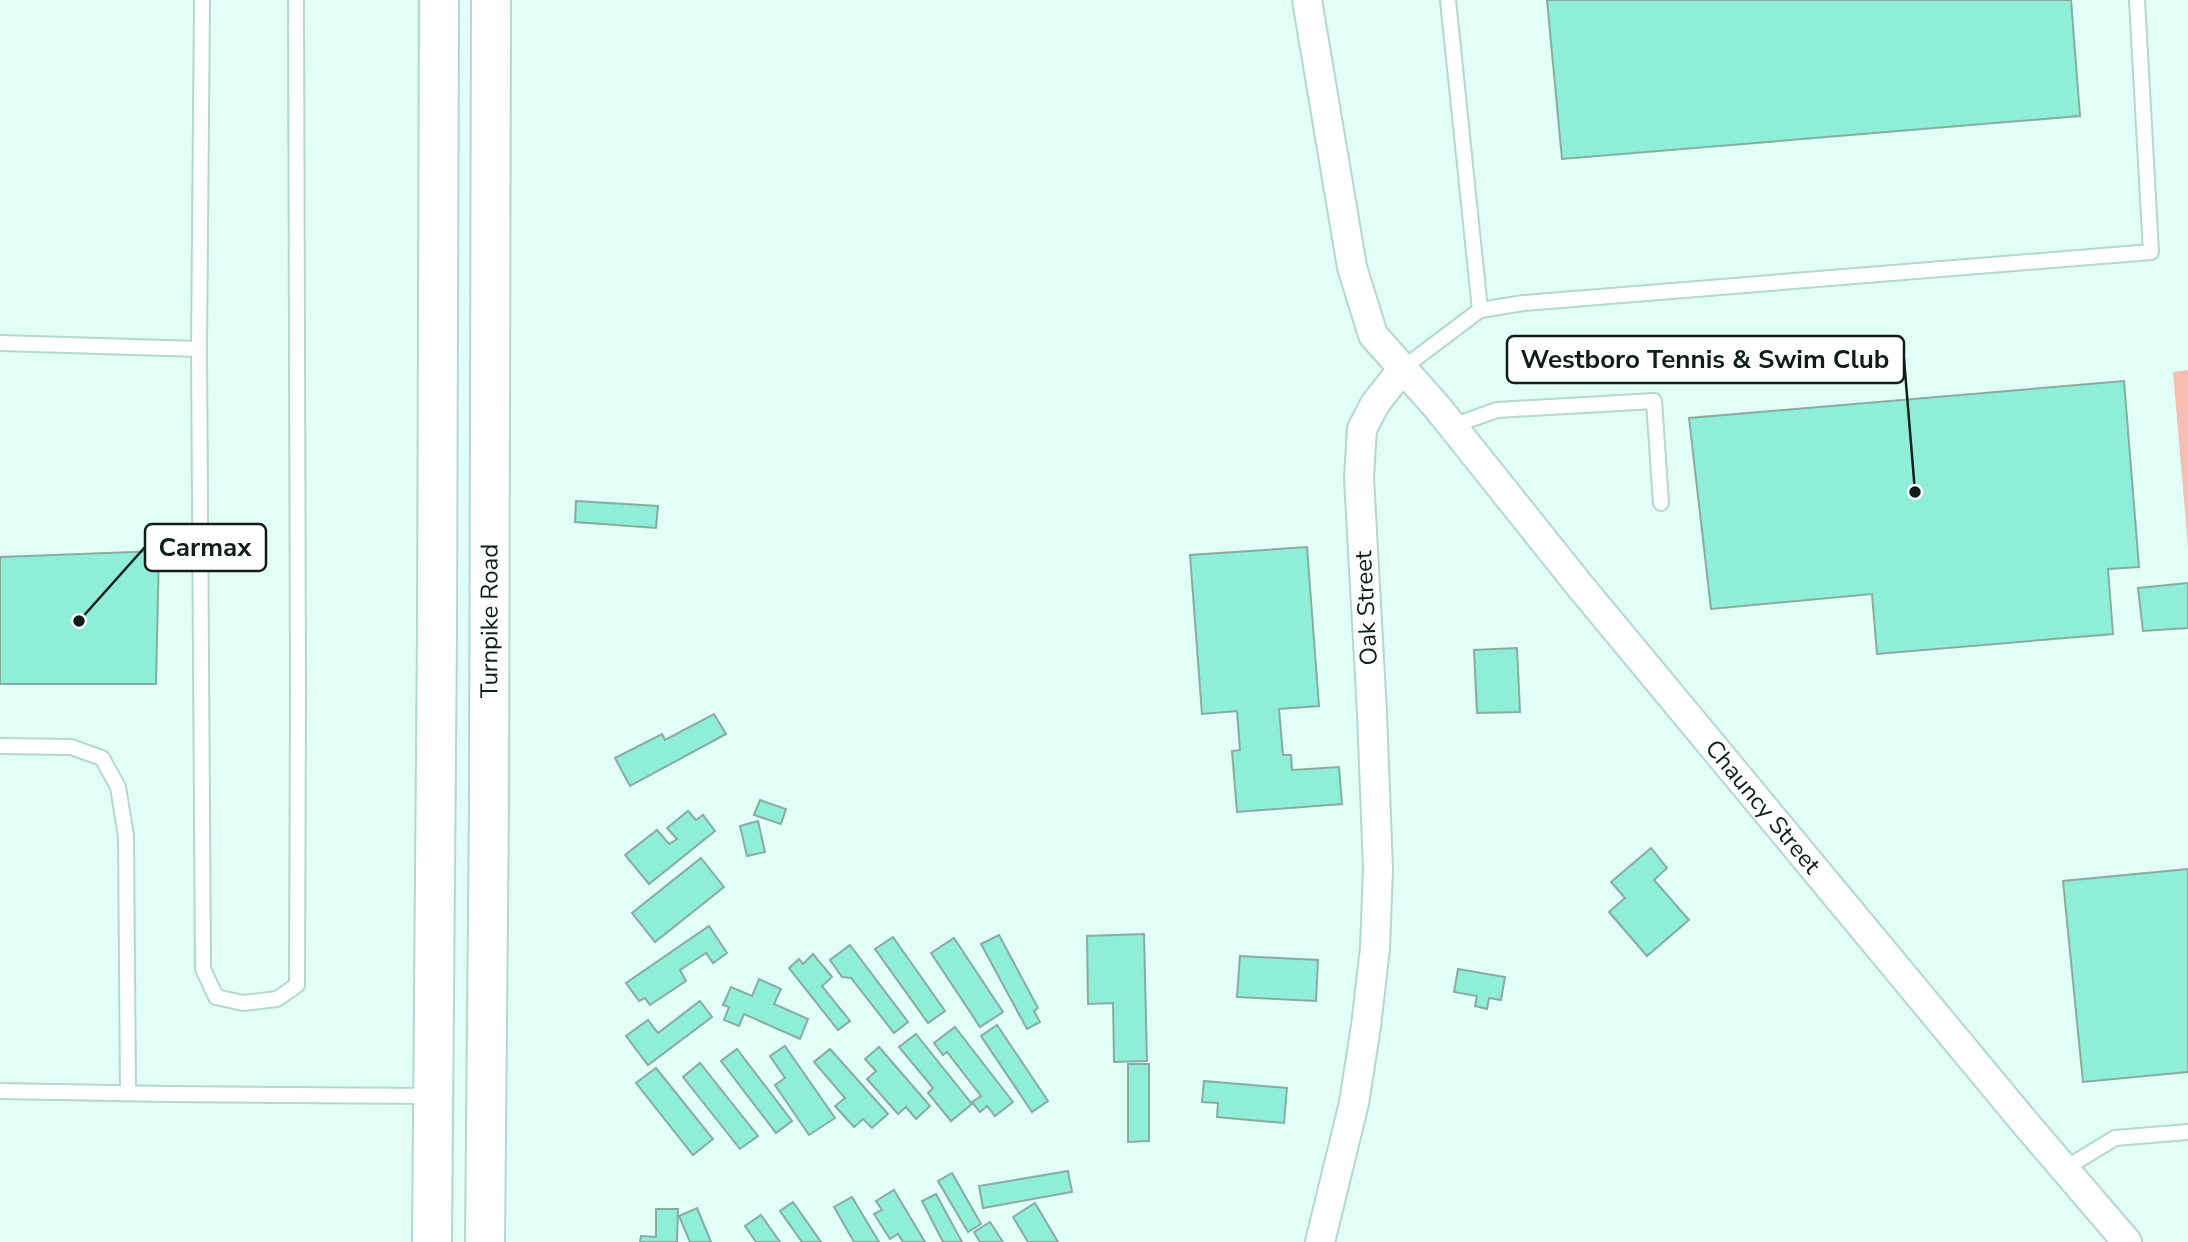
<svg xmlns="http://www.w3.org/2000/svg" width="2188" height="1242" font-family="'Nunito Sans',sans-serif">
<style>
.green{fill:#f6beb2}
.building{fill:#8feed7;stroke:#88aca2;stroke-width:2}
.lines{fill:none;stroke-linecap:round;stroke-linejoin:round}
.lane-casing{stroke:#b3d8ce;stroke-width:18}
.street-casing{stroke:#b3d8ce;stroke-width:32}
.highway-casing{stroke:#b3d8ce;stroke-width:42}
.lane{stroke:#fff;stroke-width:14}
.street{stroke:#fff;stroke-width:28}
.highway{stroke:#fff;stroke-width:38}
.labels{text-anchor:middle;stroke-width:7;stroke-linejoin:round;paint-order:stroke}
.street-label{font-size:24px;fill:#101e1a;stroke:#fff}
.leader{fill:none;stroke:#101e1a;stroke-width:2.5}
.callout-dot{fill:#101e1a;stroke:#fff;stroke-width:2.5}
.callout{fill:#fff;stroke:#101e1a;stroke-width:2.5}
.callout-label{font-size:26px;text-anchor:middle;font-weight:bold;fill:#101e1a}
</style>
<rect width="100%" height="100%" fill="#e1fff6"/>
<path class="green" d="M 2188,370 L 2188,547 L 2173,372 Z"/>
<g class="building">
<path d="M 1547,0 L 2071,0 L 2080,116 L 1562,159 Z"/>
<path d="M 2124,381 L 2139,567 L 2108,569 L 2113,634 L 1877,654 L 1872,594 L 1711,609 L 1689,418 Z"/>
<path d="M 576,501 L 658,506 L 656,528 L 575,522 Z"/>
<path d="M 1307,547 L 1319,706 L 1279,709 L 1283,755 L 1291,755 L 1292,770 L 1339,767 L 1342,804 L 1237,812 L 1232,751 L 1240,750 L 1237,711 L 1202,714 L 1190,555 Z"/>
<path d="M 159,551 L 156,684 L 0,684 L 0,557 Z"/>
<path d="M 2188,583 L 2188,628 L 2143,631 L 2138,588 Z"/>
<path d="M 1517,648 L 1520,712 L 1477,713 L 1474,650 Z"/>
<path d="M 714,714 L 726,734 L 630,786 L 615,758 L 662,734 L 665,740 Z"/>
<path d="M 760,800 L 786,809 L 781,824 L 754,815 Z"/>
<path d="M 688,811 L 696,820 L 703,815 L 715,831 L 649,884 L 625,855 L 657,830 L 669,844 L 677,839 L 667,828 Z"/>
<path d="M 758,821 L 765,852 L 747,856 L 740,826 Z"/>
<path d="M 1651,848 L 1667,868 L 1654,880 L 1689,920 L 1647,956 L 1609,912 L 1625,898 L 1611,882 Z"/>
<path d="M 701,858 L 724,887 L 655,942 L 632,913 Z"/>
<path d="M 2188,869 L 2188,1072 L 2083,1082 L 2063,881 Z"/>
<path d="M 709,926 L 727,953 L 713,963 L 706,953 L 680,970 L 686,981 L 650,1005 L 645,998 L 639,1001 L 626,983 Z"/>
<path d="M 1144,934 L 1147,1061 L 1114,1062 L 1113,1003 L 1088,1004 L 1087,936 Z"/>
<path d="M 999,935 L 1038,1008 L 1034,1011 L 1040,1022 L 1027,1029 L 981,944 Z"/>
<path d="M 893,937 L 945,1011 L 928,1023 L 875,949 Z"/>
<path d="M 954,938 L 1003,1012 L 980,1027 L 931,953 Z"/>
<path d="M 850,945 L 908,1022 L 894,1033 L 851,978 L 842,977 L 830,960 Z"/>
<path d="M 813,954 L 832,977 L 822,986 L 850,1021 L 838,1030 L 789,968 L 799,959 L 803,964 Z"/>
<path d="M 1240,956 L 1318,960 L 1316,1001 L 1237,997 Z"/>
<path d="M 1458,969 L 1505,977 L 1501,1000 L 1489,998 L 1487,1009 L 1475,1006 L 1477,996 L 1454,992 Z"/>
<path d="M 759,979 L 781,989 L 774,1004 L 808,1019 L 800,1039 L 744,1014 L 739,1026 L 724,1020 L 729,1007 L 723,1005 L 731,987 L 752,996 Z"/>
<path d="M 700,1001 L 712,1017 L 648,1065 L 626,1036 L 648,1020 L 658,1033 Z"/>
<path d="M 997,1025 L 1048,1101 L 1032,1112 L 981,1036 Z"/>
<path d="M 955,1027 L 1013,1102 L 995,1116 L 987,1106 L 980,1112 L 972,1102 L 981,1096 L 947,1052 L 943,1055 L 934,1043 Z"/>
<path d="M 916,1034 L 972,1104 L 951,1121 L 928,1093 L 933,1088 L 899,1047 Z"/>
<path d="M 785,1046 L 835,1118 L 809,1135 L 775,1085 L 785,1078 L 770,1056 Z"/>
<path d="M 879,1047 L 930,1106 L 916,1119 L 906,1107 L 898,1114 L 867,1079 L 876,1071 L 865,1059 Z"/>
<path d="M 737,1049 L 792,1121 L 776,1133 L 721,1061 Z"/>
<path d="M 830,1049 L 888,1114 L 872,1128 L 863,1119 L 854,1127 L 835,1106 L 845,1098 L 814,1062 Z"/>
<path d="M 700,1063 L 758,1136 L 740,1149 L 683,1077 Z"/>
<path d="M 1128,1064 L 1149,1064 L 1149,1141 L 1128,1142 Z"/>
<path d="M 656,1068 L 713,1139 L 693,1155 L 636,1083 Z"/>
<path d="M 1204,1081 L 1287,1088 L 1284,1123 L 1217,1117 L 1218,1103 L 1202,1102 Z"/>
<path d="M 1068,1171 L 1072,1192 L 983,1208 L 979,1186 Z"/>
<path d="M 952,1173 L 981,1224 L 968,1232 L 938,1181 Z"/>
<path d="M 894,1190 L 925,1242 L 903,1242 L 898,1234 L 890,1239 L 874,1214 L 882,1210 L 876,1201 Z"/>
<path d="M 936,1194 L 962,1242 L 943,1242 L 922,1201 Z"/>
<path d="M 852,1197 L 879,1242 L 854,1242 L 834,1207 Z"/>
<path d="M 793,1202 L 821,1242 L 802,1242 L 780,1211 Z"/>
<path d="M 1035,1203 L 1058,1242 L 1028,1242 L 1013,1217 Z"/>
<path d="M 697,1208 L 711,1242 L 690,1242 L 679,1216 Z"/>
<path d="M 656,1209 L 678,1209 L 677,1242 L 640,1242 L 641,1236 L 656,1237 Z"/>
<path d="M 761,1215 L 780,1242 L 756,1242 L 745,1226 Z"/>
<path d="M 990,1222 L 1003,1242 L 980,1242 L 974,1232 Z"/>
</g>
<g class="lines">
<defs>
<g id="lane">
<path d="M 202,0 L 199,349 L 203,969 L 216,997 L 243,1003 L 277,999 L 297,985 L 298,693 L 296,0"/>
<path d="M 1448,0 L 1480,310"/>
<path d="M 0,343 L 199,349"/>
<path d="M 1403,368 L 1480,310 L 1524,303 L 2151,252 L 2137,0"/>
<path d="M 1452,426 L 1497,410 L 1654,401 L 1661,503"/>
<path d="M 0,746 L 71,747 L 102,758 L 118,787 L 126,836 L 128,1093"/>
<path d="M 0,1091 L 168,1094 L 431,1096"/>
<path d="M 2064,1169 L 2115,1138 L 2188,1132"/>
</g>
<g id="street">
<path id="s1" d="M 1307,0 L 1352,267 L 1373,335 L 1437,407 L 1580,586 L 2026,1124 L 2127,1242"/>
<path d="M 1320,1242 L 1354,1103 L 1366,1026 L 1375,948 L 1378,869 L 1372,713 L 1359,478 L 1362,429 L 1375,404 L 1403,368"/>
</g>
<g id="highway">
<path d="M 432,1242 L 437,630 L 439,0"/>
<path id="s2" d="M 485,1242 L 489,805 L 491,0"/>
</g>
</defs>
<use href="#lane" class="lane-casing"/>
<use href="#street" class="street-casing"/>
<use href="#highway" class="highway-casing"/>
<use href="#lane" class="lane"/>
<use href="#street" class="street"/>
<use href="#highway" class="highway"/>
</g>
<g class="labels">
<g class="street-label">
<text transform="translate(1366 608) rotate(-93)" y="8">Oak Street</text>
<text dy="8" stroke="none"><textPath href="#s2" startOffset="621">Turnpike Road</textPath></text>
<text dy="8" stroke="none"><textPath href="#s1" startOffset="954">Chauncy Street</textPath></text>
</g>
</g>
<path class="leader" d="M1915 492L1904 359M79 621L145 547"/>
<g class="callout-dot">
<circle cx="1915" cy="492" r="7"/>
<circle cx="79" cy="621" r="7"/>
</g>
<g class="callout">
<rect x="1507" y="336" width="397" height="47" rx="7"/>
<rect x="145" y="524" width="121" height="47" rx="7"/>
</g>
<g class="callout-label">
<text x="1705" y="368">Westboro Tennis &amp; Swim Club</text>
<text x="205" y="556">Carmax</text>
</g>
</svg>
